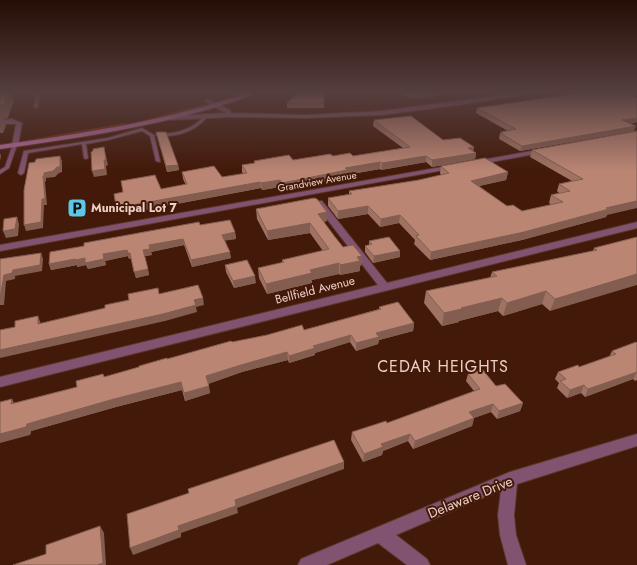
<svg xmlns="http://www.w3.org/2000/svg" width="637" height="565" font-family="Jost,sans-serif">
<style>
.green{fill:#832900}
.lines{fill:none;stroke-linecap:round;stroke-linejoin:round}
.lane-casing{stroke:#5e3627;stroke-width:2}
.street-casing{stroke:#5e3627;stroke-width:2}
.secondary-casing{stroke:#5e3627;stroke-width:2}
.lane{fill:#815371;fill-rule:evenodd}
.street{fill:#815371;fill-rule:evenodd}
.secondary{fill:#b3699b;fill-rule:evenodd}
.wall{fill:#a07263}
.shaded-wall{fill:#825d50}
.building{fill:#ba8573;stroke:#825d50}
.labels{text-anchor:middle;stroke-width:4;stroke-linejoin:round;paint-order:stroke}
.far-street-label{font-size:10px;fill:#eccfc5;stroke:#431909}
.poi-label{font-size:12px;font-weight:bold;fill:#eccfc5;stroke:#431909;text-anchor:start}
.street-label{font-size:12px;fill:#eccfc5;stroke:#431909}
.near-street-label{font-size:14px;fill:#eccfc5;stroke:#431909}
.near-neighbourhood-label{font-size:16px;letter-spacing:1px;fill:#eccfc5;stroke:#431909}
</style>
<rect width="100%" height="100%" fill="#431909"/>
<g class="green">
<path d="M 204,104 L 207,106 L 183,113 L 145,120 Z"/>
<path d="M 125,123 L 129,125 L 123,127 L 21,141 Z"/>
</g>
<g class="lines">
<defs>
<g id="lane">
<path d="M 36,92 L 40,92 L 38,107 L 36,108 L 34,107 Z"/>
<path d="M 206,114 L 209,115 C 199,128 184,135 168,136 C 164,136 159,137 156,135 C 160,133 166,134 172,133 C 185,131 197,125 206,114 Z"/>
<path d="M 142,128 L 154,135 L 160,161 L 160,162 L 156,161 L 150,136 L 142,131 L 108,140 L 86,144 L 88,158 L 86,159 L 84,158 L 82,144 L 28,153 L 24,173 L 21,175 L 18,173 L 24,151 L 108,138 Z"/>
<path d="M 13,144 L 17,145 L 9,168 L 0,174 L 0,170 L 5,167 Z"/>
</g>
<g id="street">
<path d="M 528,92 L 539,92 L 459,105 L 381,115 L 305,118 L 229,117 L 170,120 L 167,118 L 170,116 L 226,113 L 205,102 L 204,101 L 207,99 L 230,110 L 231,113 L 305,115 L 381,111 Z"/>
<path d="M 630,92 L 637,92 L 637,95 L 631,93 Z"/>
<path d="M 12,119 L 22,123 L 18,145 L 15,147 L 12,145 L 16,124 L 0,124 L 0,120 Z"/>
<path d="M 543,149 L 546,151 L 545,152 L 476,165 L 473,163 L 476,161 Z"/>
<path d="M 453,165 L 457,167 L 455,168 L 0,251 L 0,245 Z"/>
<path d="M 316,201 L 322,201 L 387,283 L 637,222 L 637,228 L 0,387 L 0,377 L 378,285 L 316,205 Z"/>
<path d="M 637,434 L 637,446 L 517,484 L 514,515 L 516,535 L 526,565 L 508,565 L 500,535 L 498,515 L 501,490 L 396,535 L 427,559 L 430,565 L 407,565 L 378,543 L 327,565 L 298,565 L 301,559 L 510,472 Z"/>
</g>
<path id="secondary" d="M 249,92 L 256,92 C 244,100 224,104 210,109 C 141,129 71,139 0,149 L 0,145 C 85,133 168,121 249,92 Z"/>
</defs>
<use href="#lane" class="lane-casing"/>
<use href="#street" class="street-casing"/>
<use href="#secondary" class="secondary-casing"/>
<use href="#lane" class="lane"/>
<use href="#street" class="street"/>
<use href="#secondary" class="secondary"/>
</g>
<g class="wall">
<path d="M 324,92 L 324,108 L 287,108 L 287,103 Z"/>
<path d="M 399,92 L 435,92 L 434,96 L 411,99 Z"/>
<path d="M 634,97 L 637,122 L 630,124 L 634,131 L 520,151 L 499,139 L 500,133 L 501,133 L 501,132 L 508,131 L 476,113 L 477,108 Z"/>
<path d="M 374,120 L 443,140 L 474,147 L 473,151 L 476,153 L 475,159 L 432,167 L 426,162 L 381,170 L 380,169 L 346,175 L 346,177 L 282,190 L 280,187 L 262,190 L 261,188 L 123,214 L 122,212 L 118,213 L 186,185 L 183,179 L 182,172 L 222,177 L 244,174 L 242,172 L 242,165 L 254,163 L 254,161 L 293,160 L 333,156 L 353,156 L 403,148 L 373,126 Z"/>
<path d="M 637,131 L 606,217 L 522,240 L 430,260 L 414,244 L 415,240 L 399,223 L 380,227 L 368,214 L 338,219 L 328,206 L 328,198 L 349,194 L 349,191 L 419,180 L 441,175 L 440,173 L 441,166 L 508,172 L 506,180 L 479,186 L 507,206 L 522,211 L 552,205 L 549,203 L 551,195 L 559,193 L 557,191 L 559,184 L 572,181 L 530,157 L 532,150 Z"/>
<path d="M 156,132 L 178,165 L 179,170 L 167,172 Z"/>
<path d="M 256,209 L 327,221 L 323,222 L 343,247 L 362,256 L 361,266 L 360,266 L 360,271 L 340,275 L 339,274 L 312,280 L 312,283 L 267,294 L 259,278 L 258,268 L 282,263 L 282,260 L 323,251 L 310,233 L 268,240 L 257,219 Z"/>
<path d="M 200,225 L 235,232 L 236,239 L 225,240 L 231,258 L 192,267 L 184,245 L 151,252 L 152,255 L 145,256 L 149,275 L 136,278 L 131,259 L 129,259 L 128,256 L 105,261 L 106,265 L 88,269 L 86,265 L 77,267 L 77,265 L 51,270 L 49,264 L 84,246 Z"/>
<path d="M 637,237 L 550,311 L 542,304 L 503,316 L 498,311 L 459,321 L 459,322 L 442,326 L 424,303 L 426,291 L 490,278 L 492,272 L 593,251 L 594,248 Z"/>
<path d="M 369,241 L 400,251 L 400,257 L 373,263 L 365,252 L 365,246 L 369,245 Z"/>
<path d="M 225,265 L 256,283 L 234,288 L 226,272 Z"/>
<path d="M 379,307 L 414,323 L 413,331 L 379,340 L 378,344 L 356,351 L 350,342 L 315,353 L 315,355 L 289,363 L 288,360 L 242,372 L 208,384 L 210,393 L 185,401 L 182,390 L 116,407 L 31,431 L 30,435 L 12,399 L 14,403 L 77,387 L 103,374 L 104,377 L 232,342 L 304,330 L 379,309 Z"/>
<path d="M 637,343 L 637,380 L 635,381 L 633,379 L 585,397 L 581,393 L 567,398 L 557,388 L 559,383 L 555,379 L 558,372 L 579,367 L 609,357 L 612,351 Z"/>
<path d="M 468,374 L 496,386 L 523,403 L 520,411 L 497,419 L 491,412 L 474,418 L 472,426 L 413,449 L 408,441 L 383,451 L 382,455 L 363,462 L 351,440 L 352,432 L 387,423 L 474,391 L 466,381 Z"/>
</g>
<g class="shaded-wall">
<path d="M 9,92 L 11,92 L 14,101 L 8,118 L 3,119 L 6,126 L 3,133 L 0,133 L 0,105 Z"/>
<path d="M 435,92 L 434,96 L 411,99 L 411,94 Z"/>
<path d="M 637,118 L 637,122 L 620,125 L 622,120 Z"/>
<path d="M 636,126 L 634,131 L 520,151 L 522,146 Z"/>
<path d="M 104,147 L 108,165 L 106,166 L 107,175 L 94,177 L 92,171 L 104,160 Z"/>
<path d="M 474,147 L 473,153 L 468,148 Z"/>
<path d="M 0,153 L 1,156 L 0,161 Z"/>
<path d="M 476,153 L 475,159 L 432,167 L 432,160 Z"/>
<path d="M 60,156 L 62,161 L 62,172 L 59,173 L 55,177 L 46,178 L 46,181 L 45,182 L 47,205 L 44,205 L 43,228 L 26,231 L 24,225 L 43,176 L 44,173 Z"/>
<path d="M 426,156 L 426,162 L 381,170 L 382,163 Z"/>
<path d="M 380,162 L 380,169 L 346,175 L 346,177 L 282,190 L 282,183 L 345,168 Z"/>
<path d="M 178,165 L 179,170 L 167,172 L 166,166 Z"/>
<path d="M 508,172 L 506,180 L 470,188 L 471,181 Z"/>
<path d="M 280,180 L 280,187 L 262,190 L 261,183 Z"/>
<path d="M 260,182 L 261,188 L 123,214 L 122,212 L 118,213 L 116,206 Z"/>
<path d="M 637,201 L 637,208 L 607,215 L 606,217 L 522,240 L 430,260 L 431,252 L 606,208 Z"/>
<path d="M 368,206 L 368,214 L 338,219 L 338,211 Z"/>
<path d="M 327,212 L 327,221 L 318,223 L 318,214 Z"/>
<path d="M 400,215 L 399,223 L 380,227 L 381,219 Z"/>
<path d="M 17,217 L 19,224 L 18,236 L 6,238 L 3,231 Z"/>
<path d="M 310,223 L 310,233 L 268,240 L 267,231 Z"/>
<path d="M 235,232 L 236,239 L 223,241 L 222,235 Z"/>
<path d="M 183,239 L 184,245 L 151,252 L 152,255 L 145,256 L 143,250 L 149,245 Z"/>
<path d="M 127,250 L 130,253 L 132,259 L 129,259 L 128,256 L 105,261 L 106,265 L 88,269 L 86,265 L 77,267 L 77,265 L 51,270 L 49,264 Z"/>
<path d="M 400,251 L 400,257 L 373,263 L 374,256 Z"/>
<path d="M 230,252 L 231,258 L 192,267 L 191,260 Z"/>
<path d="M 41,253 L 43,259 L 42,271 L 15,276 L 15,279 L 6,281 L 4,305 L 0,305 L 0,298 L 4,275 L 13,270 Z"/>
<path d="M 362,256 L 361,266 L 360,266 L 360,271 L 340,275 L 340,265 L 357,257 Z"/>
<path d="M 339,263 L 339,274 L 312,280 L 312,283 L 267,294 L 266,284 L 310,270 Z"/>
<path d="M 148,269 L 149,275 L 136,278 L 134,272 Z"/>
<path d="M 637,274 L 637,285 L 550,311 L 555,299 Z"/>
<path d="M 255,276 L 256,283 L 234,288 L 233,281 Z"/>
<path d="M 546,291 L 542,304 L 503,316 L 507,303 Z"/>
<path d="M 203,298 L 204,305 L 196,307 L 197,312 L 165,321 L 0,358 L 0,350 Z"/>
<path d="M 502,298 L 498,311 L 459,321 L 459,322 L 442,326 L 444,313 L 461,308 Z"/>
<path d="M 38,316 L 41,324 L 38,324 Z"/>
<path d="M 414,323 L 413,331 L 379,340 L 378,344 L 356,351 L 356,343 L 376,333 Z"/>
<path d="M 351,335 L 350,342 L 315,353 L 315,355 L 289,363 L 289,356 L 313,346 Z"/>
<path d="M 287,352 L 288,360 L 242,372 L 207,384 L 206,376 L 241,365 Z"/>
<path d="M 637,372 L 633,379 L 585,397 L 588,389 Z"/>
<path d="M 181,382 L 182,390 L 116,407 L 31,431 L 30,435 L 0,443 L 0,434 L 27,424 L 114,399 Z"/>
<path d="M 584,385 L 581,393 L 567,398 L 570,390 Z"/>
<path d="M 209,386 L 210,393 L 185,401 L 184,393 Z"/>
<path d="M 12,399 L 16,406 L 11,404 Z"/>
<path d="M 523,403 L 520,411 L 497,419 L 499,411 Z"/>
<path d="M 493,404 L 491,412 L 467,420 L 469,412 Z"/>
<path d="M 474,418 L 472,426 L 413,449 L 415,441 Z"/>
<path d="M 410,434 L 408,441 L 383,451 L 382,455 L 363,462 L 364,454 L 381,444 Z"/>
<path d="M 344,462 L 344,469 L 237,508 L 238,513 L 181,533 L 181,537 L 133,555 L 130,548 L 235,500 Z"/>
<path d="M 100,526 L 104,533 L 106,565 L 97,565 Z"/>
</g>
<g class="building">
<path d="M 0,92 L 9,92 L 4,105 L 0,105 Z"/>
<path d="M 299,92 L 324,92 L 324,103 L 287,103 Z"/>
<path d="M 406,92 L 435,92 L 411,94 Z"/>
<path d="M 586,92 L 626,92 L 635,95 L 631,96 L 637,98 L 637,118 L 622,120 L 636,126 L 522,146 L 500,133 L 503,133 L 501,132 L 516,129 L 477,108 Z"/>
<path d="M 411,116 L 443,140 L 460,138 L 474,147 L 468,148 L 476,153 L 432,160 L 426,156 L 382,163 L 380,162 L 345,168 L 347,170 L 282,183 L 280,180 L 261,183 L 260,182 L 121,207 L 121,205 L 116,206 L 114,194 L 123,192 L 121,181 L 155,175 L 161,189 L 187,184 L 182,172 L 214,166 L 222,177 L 247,173 L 242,165 L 255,163 L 254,161 L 289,155 L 293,160 L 330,154 L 333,156 L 350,153 L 353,156 L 410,147 L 374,120 Z"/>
<path d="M 637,131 L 637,201 L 606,208 L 609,209 L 524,232 L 431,252 L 416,236 L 419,235 L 400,215 L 381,219 L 368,206 L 338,211 L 328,198 L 352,194 L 349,191 L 419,180 L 449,173 L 441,166 L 485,158 L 508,172 L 471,181 L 507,206 L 513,205 L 522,211 L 563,202 L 551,195 L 570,191 L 559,184 L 583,179 L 532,150 Z"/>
<path d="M 156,132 L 166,132 L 178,165 L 166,166 Z"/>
<path d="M 104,147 L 106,160 L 104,160 L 105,169 L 92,171 L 91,152 L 93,151 L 93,149 Z"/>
<path d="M 60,156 L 60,167 L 57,167 L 53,171 L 44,173 L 44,176 L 43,176 L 45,199 L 42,199 L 41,222 L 24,225 L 24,190 L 29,163 L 35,162 L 36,159 Z"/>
<path d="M 314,198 L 317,199 L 327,212 L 318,214 L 335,237 L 343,247 L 353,245 L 362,256 L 357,257 L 360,261 L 340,265 L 339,263 L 310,270 L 312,273 L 266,284 L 258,268 L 284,262 L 282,260 L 329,249 L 310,223 L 267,231 L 256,209 Z"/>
<path d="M 17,217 L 15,229 L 3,231 L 4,219 Z"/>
<path d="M 230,220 L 235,232 L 222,235 L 230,252 L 191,260 L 183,239 L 149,245 L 150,249 L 143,250 L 148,269 L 134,272 L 130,253 L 128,253 L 127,250 L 103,254 L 104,259 L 85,263 L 85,258 L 75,260 L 75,259 L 49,264 L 50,252 L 84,246 L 84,243 L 199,222 L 200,225 Z"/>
<path d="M 389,237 L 400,251 L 374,256 L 365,246 L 372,244 L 369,241 Z"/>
<path d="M 637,237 L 637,274 L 555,299 L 546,291 L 507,303 L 502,298 L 461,308 L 462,309 L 444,313 L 426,291 L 497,276 L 492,272 L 597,250 L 594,248 Z"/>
<path d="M 41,253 L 40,265 L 13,270 L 12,273 L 4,275 L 0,298 L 0,259 Z"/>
<path d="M 247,260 L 255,276 L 233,281 L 225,265 Z"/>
<path d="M 198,285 L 203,298 L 194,300 L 196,305 L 163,314 L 0,350 L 0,330 L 15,327 L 15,321 L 38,316 L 38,324 L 105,308 L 105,305 L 129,300 L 128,294 L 158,288 L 159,294 Z"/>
<path d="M 398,302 L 414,323 L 376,333 L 379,337 L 356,343 L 351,335 L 313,346 L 315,348 L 289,356 L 287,352 L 241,365 L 206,376 L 209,386 L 184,393 L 181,382 L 114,399 L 27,424 L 26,427 L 0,434 L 0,402 L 12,399 L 11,404 L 77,387 L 76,381 L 103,374 L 104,377 L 139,367 L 139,366 L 167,358 L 167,359 L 231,341 L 232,342 L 267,335 L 302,325 L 304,330 L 381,309 L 379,307 Z"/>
<path d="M 636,342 L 637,343 L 637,372 L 588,389 L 584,385 L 570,390 L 560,381 L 566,379 L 558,372 L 578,365 L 579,367 L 616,354 L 612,351 Z"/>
<path d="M 482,369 L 496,386 L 505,384 L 523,403 L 499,411 L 493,404 L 469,412 L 474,418 L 415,441 L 410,434 L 381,444 L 383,447 L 364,454 L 352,432 L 386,421 L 387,423 L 480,389 L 468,374 Z"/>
<path d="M 334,440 L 344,462 L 235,500 L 236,506 L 178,526 L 179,530 L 130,548 L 127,514 L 189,493 L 188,489 Z"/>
<path d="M 100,526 L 103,563 L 97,565 L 13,565 L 46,554 L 46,545 Z"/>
</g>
<linearGradient id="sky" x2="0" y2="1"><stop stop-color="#250e05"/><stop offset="0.54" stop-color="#553e3e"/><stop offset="1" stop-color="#553e3e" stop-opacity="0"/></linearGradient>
<rect width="637" height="171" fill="url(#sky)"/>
<defs>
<symbol id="parking-square" viewBox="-11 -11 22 22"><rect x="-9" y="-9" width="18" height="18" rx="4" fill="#5cc7e7" stroke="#431909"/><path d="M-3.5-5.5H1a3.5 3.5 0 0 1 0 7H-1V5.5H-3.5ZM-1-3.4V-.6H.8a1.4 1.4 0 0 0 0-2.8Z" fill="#111"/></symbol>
</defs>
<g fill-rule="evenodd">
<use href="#parking-square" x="66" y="197" width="22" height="22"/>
</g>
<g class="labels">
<g class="far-street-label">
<text transform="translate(317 181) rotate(-10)" y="4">Grandview Avenue</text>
</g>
<g class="poi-label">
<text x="91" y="212">Municipal Lot 7</text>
</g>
<g class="street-label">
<text transform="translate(315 290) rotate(-14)" y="4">Bellfield Avenue</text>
</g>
<g class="near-street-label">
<text transform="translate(470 497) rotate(-22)" y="5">Delaware Drive</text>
</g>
<g class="near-neighbourhood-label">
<text x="443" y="372">CEDAR HEIGHTS</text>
</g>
</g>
</svg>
